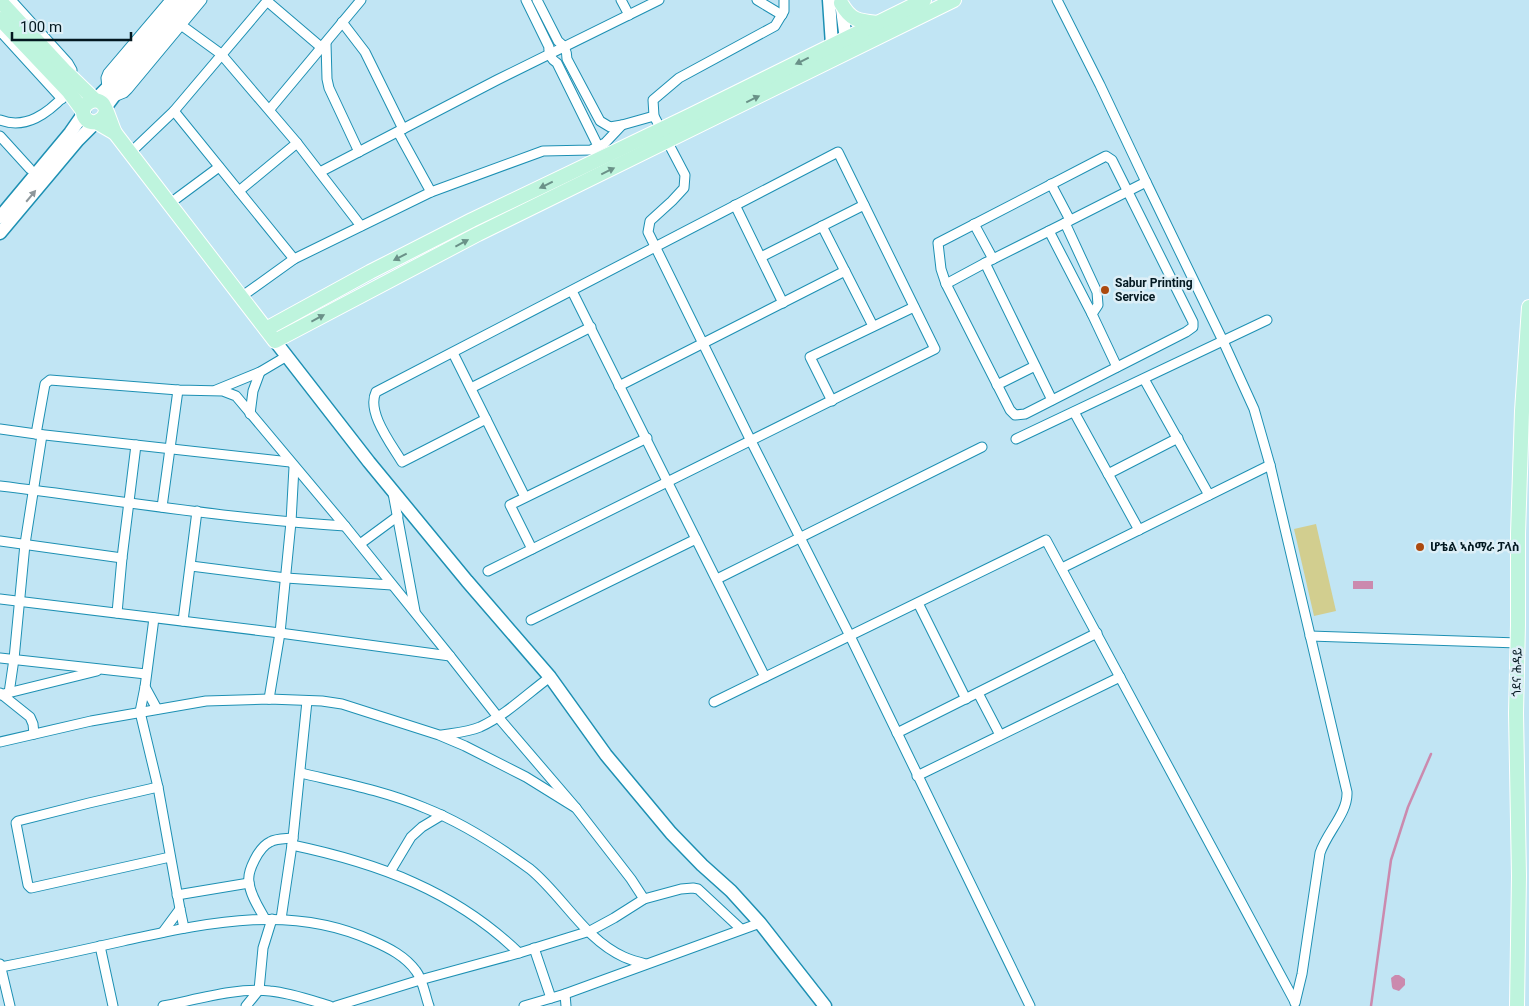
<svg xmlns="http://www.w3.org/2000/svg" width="1529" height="1006" font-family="Roboto,'Noto Sans Ethiopic',sans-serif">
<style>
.green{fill:#d2ce8f}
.water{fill:#cb8aae}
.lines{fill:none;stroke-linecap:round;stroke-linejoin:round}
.stream{stroke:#cb8aae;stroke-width:2.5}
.street-casing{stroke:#1d90b3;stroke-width:11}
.secondary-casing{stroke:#1d90b3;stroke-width:15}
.primary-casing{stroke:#fff;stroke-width:16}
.street{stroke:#fff;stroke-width:9}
.secondary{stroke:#fff;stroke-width:12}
.primary{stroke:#bef4dd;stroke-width:14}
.oneway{fill:#6a9188}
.oneway2{fill:#8e979b}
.poi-dot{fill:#ac490e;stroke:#ddeff7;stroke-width:2}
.labels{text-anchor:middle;stroke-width:5;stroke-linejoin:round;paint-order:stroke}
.poi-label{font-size:12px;font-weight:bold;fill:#031820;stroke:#ddeff7;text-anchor:start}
.street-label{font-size:12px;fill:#031820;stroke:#ddeff7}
</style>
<rect width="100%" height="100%" fill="#c1e5f4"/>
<path class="green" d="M 1316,524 L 1336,611 L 1314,616 L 1294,529 Z"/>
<g class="water">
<rect x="1353" y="581" width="20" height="8"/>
<path d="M 1395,975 L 1399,975 L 1405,979 L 1405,985 L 1399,991 L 1393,989 L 1392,987 L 1391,978 Z"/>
</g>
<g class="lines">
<path class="stream" d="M 1371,1006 L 1391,860 L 1408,807 L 1431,754"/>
<defs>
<g id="street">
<path d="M 11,0 L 68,63 L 72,70 L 70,77"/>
<path d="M 526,0 L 549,47 C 548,54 552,60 557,63 L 598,146"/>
<path d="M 537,0 L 558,41 C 565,46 567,51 567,59 L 600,121 L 610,127 L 622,125"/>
<path d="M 621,0 L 629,15"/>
<path d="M 757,0 L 782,15"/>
<path d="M 784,0 L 784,11 L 775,26 L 679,78 L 653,100 L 654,116 L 685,175 L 684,188 L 672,201 L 650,221 L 648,232 L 751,441 L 850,636 L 1030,1006"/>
<path d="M 1057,0 L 1100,85 L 1146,182 L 1065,223 L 1097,292 L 1098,305 L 1092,314 L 1117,367"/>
<path d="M 267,1 L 322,48"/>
<path d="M 342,22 L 365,52 L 403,129"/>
<path d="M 181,25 L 221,54 L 297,143 L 361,226"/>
<path d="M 0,31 L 62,99"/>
<path d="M 326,43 L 327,79 L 329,88 L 359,152"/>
<path d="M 107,88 L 106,78 L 108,73 L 170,0"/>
<path d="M 114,97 L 124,93 L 128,89 L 202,0"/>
<path d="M 270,109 L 361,0"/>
<path d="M 174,111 L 294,259"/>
<path d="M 0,120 C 26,130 48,113 65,95"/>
<path d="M 398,132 L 431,192"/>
<path d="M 0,136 L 30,169"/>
<path d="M 130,153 L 174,111 L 268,0"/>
<path d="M 1106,156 L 1112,160 L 1193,322 L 1193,327 L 1186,332 L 1025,414 L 1015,415 L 1010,410 L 946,284 L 941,269 L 938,243 Z"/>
<path d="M 320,172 L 497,80 L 659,0"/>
<path d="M 1146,182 L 1223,341 L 1254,409 L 1270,465 L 1347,792 C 1348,813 1327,832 1320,853 L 1302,974 L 1295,1003"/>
<path d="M 1051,184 L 1070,220"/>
<path d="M 239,191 L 297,143"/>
<path d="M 169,204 L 219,167"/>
<path d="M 735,205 L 783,303"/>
<path d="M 1065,223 L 1049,231 L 1092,314"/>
<path d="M 974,224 L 993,259"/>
<path d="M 822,226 L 873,326"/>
<path d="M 761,257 L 864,205"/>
<path d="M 985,263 L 1049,231"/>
<path d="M 946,284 L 985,263 L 1052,400"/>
<path d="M 572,291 L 765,677"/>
<path d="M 241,297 L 294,259 L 431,192 L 543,151 L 591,150 L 605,143 L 622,125 L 654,116"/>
<path d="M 453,353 L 525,497"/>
<path d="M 1144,379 L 1209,495"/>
<path d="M 997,385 L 1035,366"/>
<path d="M 619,386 L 845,271"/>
<path d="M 471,388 L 591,327"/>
<path d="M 216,390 L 260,372 L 287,356"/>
<path d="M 832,401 L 810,357 L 914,307"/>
<path d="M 1074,412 L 1139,530"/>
<path d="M 250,414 L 253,391 L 260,372"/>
<path d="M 486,419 L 402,462 C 392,445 366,412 376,392 L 838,152 L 935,349 L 488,571"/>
<path d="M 0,429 L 36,434 L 290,462"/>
<path d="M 36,434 L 45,384 L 50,380 L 178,390 L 223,391 L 236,396 L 345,526 L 450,656 L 498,717 L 576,808"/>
<path d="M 1016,439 L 1267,320"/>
<path d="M 1108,474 L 1178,438"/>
<path d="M 0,486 C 115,500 229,519 345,526"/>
<path d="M 393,493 L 415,611"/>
<path d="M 162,507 L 178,390"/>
<path d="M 0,541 L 122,558"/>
<path d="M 360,544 L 398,516"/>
<path d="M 532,549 L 510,505 L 647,438"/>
<path d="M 191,566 L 286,578 L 392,585"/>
<path d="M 1062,568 L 1270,465"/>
<path d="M 717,579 L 982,447"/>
<path d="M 0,599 L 280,633 L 450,656"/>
<path d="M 918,603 L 966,699"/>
<path d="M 117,613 L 122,558 L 136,445"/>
<path d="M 154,618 L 145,687 L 140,712 L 158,787 L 180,909 L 184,928"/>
<path d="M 531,620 L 696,539"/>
<path d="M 183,621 L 197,511"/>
<path d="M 1310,636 L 1518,643"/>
<path d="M 0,658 L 146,674"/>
<path d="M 145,687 L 157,709"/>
<path d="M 0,693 L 30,717 L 33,724 L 34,734"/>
<path d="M 9,693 L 14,659 L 25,544 L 42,435"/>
<path d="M 978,693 L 1000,735"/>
<path d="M 0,695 L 97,671"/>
<path d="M 269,699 L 280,633 L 291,522 L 294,467"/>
<path d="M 714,702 L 1046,540 L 1295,1002"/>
<path d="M 897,733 L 1097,633"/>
<path d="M 442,735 C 454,733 468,732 480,727 C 506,715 527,694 550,677"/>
<path d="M 0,742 L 91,721 L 206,701 L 269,699 L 322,701 L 342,704 L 439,735 L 465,746 L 526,777 L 576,808 L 631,879 L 644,899"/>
<path d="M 301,773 C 343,783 385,791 425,808 C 463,823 497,845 530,869 C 562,895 585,940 624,957 C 631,960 638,962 646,964"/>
<path d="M 917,776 L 1120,677"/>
<path d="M 158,787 L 89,803 L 18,821 L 16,823 L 28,885 L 31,888 L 170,857"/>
<path d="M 292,845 C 378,863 455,891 519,953"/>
<path d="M 390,872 L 411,837 L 422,827 L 442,815"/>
<path d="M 177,895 L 249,883"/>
<path d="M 265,919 C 259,908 250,895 249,882 C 247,871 259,847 270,842 C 277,838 286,839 293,838"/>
<path d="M 281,919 L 293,838 L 307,701"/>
<path d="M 163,932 L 180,909"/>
<path d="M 100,946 L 113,1006"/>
<path d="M 534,948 L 551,998"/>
<path d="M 0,964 L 10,1006"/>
<path d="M 1,967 C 42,959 83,950 123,941 C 207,923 291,903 373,941 C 389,948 405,956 416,971 C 423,980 425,995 429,1006"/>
<path d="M 565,994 L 566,1006"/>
<path d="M 163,1006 C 195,1000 237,987 270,991 C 291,993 310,1000 330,1006"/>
<path d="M 246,1006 L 259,990 L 263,948 L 272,919"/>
<path d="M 336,1006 L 420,980 L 519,953 L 590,931 L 614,918 L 644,899 L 681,889 L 693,888 L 698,889 L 741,929"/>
<path d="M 524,1006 L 565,994 L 760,923"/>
</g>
<g id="secondary">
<path d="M 829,0 L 832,45"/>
<path d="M 841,2 L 847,47"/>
<path d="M 95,100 L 107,88 L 180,0"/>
<path d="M 105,108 L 126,80 L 193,0"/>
<path d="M 0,217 L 70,133 L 84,113"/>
<path d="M 0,233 L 78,140 L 95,123"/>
<path d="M 275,341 L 369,462 L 467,581 L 550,677 L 606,755 L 671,833 L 702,865 L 731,891 L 760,923 L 825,1006"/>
</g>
<g id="primary">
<path d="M 0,1 L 64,70 L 95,100"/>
<path d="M 841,3 C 851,21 859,21 878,23"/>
<path d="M 0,19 L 69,92 L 83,111"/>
<path d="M 96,122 L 115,133 C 112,127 106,107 103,104 C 95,95 79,105 84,116 C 90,128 105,121 106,110"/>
<path d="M 115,133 L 275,341 L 478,234 L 954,0"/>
<path d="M 266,329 L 370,272 L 472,220 L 689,116 L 924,0"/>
<path d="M 1517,1006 L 1519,876 L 1516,713 L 1518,625 L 1518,534 L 1522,411 L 1529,307"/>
</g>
</defs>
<use href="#street" class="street-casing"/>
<use href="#secondary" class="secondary-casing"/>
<use href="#primary" class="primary-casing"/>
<use href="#street" class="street"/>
<use href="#secondary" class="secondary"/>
<use href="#primary" class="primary"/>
</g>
<defs><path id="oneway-solid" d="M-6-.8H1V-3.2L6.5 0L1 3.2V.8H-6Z" transform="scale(1.25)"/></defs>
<g class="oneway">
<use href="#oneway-solid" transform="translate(802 61) rotate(154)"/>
<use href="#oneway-solid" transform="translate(753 99) rotate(-26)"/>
<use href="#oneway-solid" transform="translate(608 171) rotate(-26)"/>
<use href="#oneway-solid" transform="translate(546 185) rotate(154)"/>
<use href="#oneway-solid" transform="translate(462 243) rotate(-28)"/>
<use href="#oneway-solid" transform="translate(400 257) rotate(153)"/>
<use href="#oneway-solid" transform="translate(318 318) rotate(-28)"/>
</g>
<use class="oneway2" href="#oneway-solid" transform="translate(31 196) rotate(-50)"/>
<g class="poi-dot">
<circle cx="1105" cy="290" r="5"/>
<circle cx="1420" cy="547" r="5"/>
</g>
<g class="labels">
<g class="poi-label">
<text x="1115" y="287">Sabur Printing<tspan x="1115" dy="14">Service</tspan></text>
<text x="1430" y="551">ሆቴል ኣስማራ ፓላስ</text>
</g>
<g class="street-label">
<text transform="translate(1517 672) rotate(-89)" y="4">ጎደና ሕዳይ</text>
</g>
</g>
<path d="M12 32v8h119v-8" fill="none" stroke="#031820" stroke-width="2.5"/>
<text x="20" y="32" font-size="15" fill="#031820" stroke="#ddeff7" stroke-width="4" paint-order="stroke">100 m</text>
</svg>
